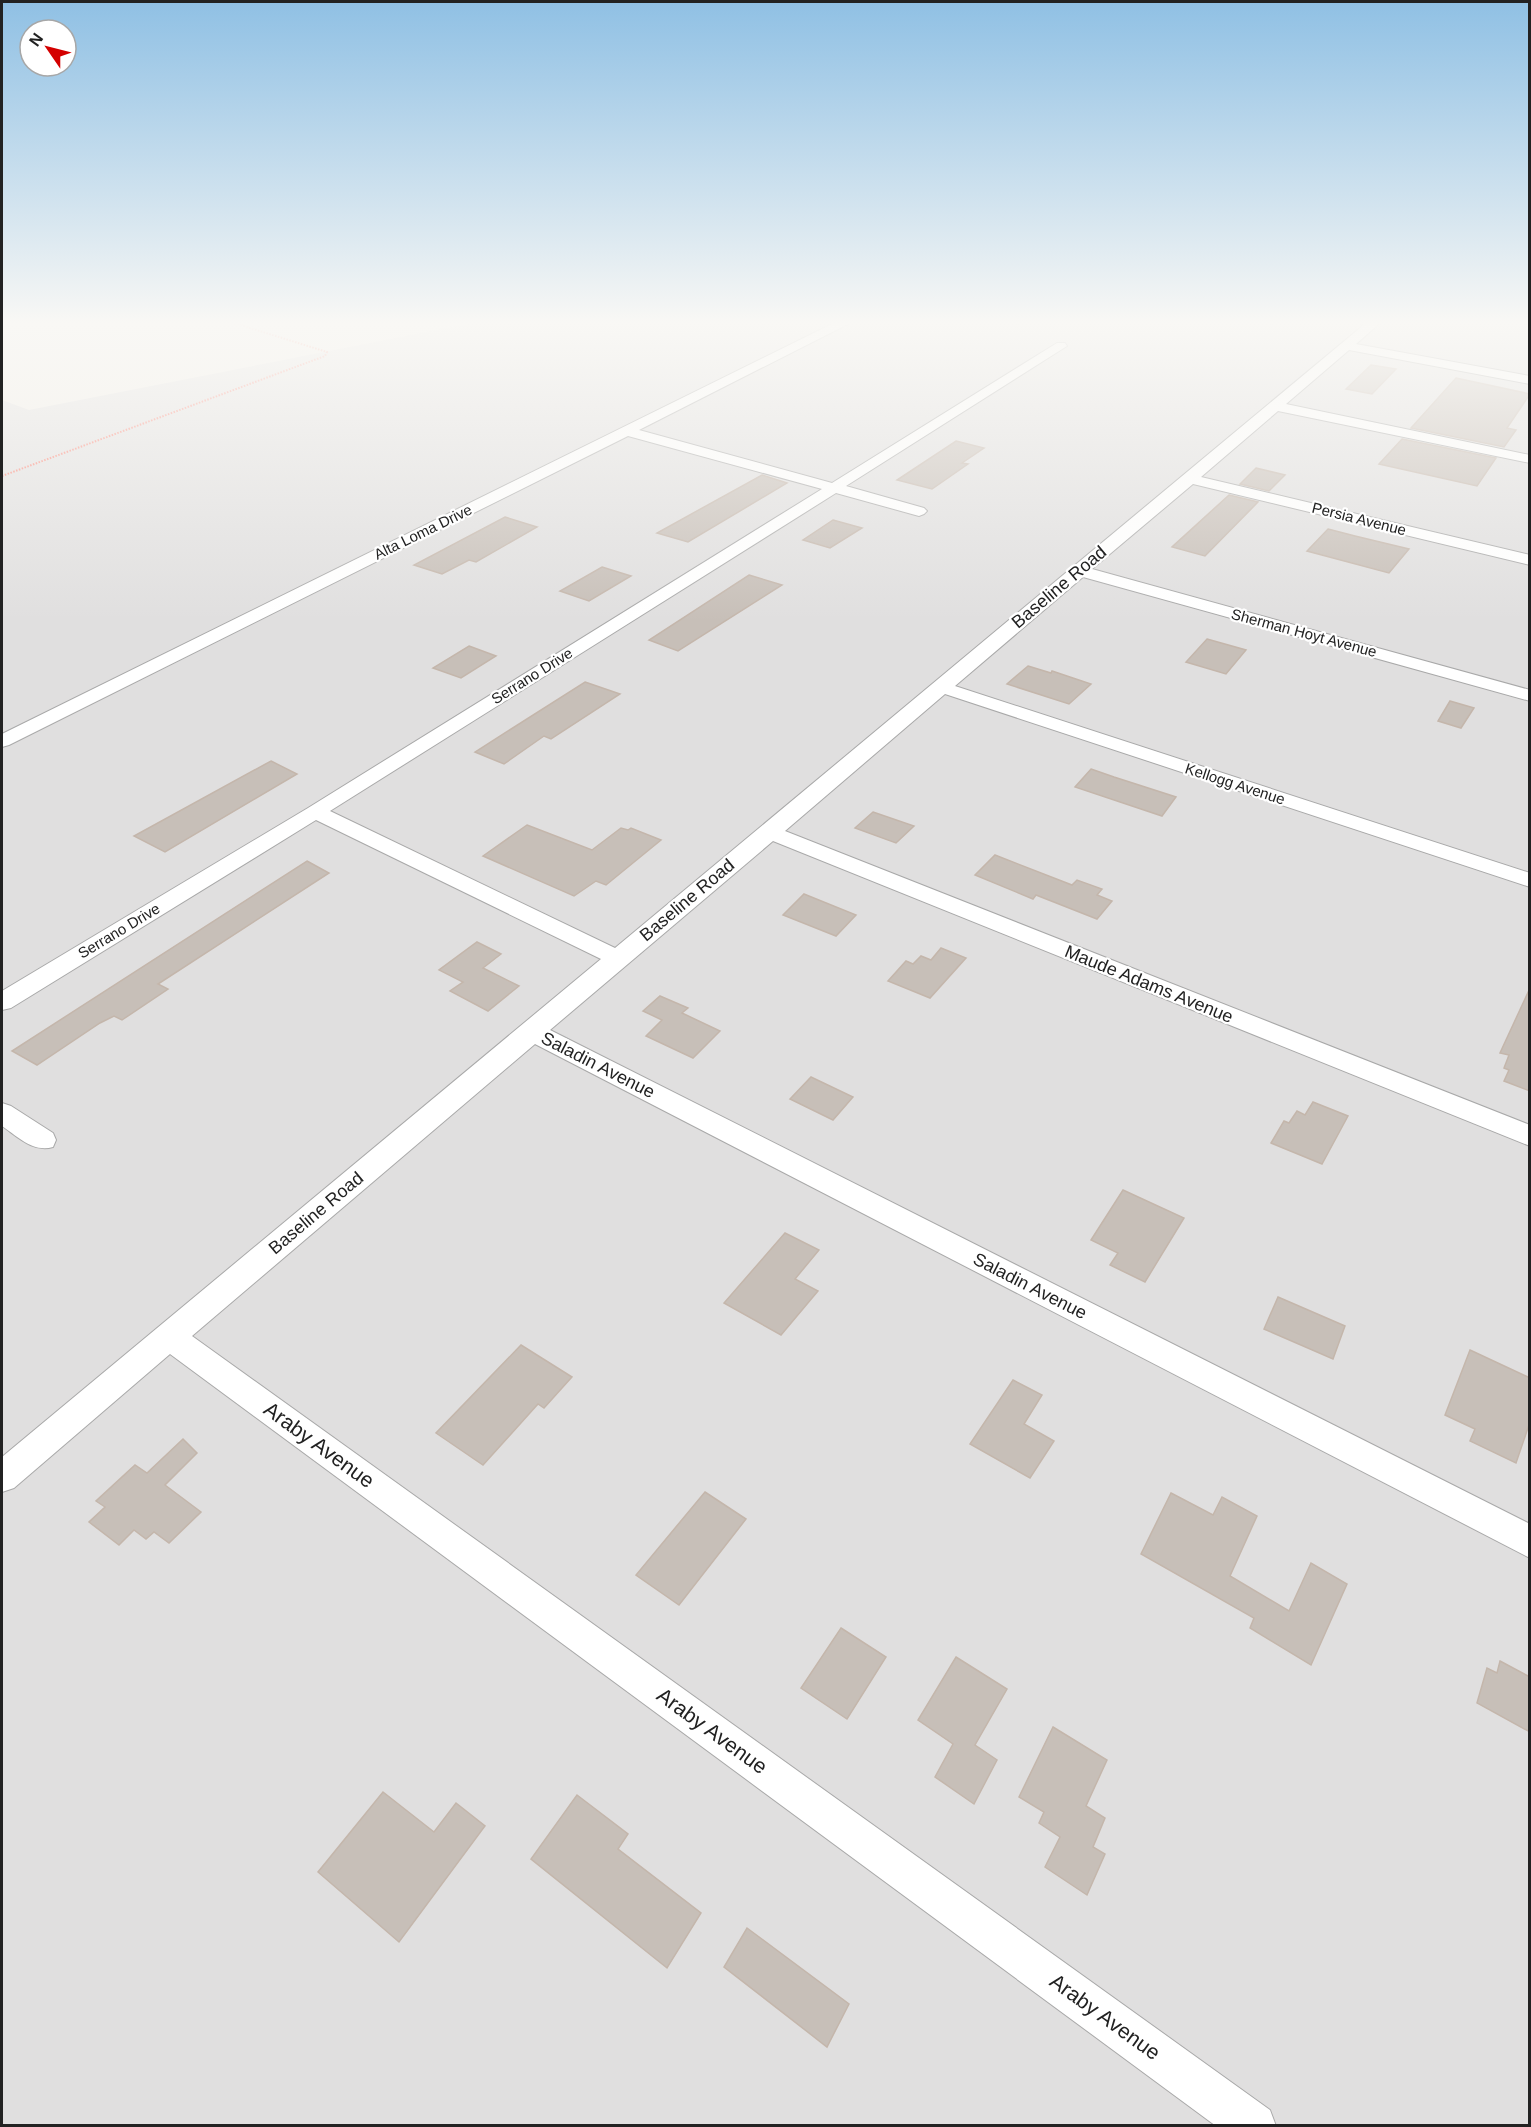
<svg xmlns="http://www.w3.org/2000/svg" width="1531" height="2127" font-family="Helvetica,sans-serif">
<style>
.residential{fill:#e0dfdf}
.building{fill:#c7bfb8;stroke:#c4b6ab;stroke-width:1.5}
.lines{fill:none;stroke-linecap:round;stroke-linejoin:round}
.street-casing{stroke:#a9a9a9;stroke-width:2}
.path{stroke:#fa8072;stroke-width:2;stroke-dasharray:1.5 1.5;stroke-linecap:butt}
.street{fill:#fff;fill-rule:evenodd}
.labels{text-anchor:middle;stroke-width:4.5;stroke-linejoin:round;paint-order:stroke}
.far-street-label{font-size:15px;fill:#222;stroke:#fff}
.street-label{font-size:18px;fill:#222;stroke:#fff}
.near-street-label{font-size:21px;fill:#222;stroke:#fff}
</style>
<rect width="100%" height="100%" fill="#f2efe9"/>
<path class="residential" d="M 472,323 L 1529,323 L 1529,2125 L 2,2126 L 2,400 L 29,410 Z"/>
<g class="building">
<path d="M 1371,365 L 1396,369 L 1372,394 L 1346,389 Z"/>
<path d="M 1456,378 L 1530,394 L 1507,428 L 1516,430 L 1504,447 L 1411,428 Z"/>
<path d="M 1402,439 L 1496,458 L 1477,486 L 1379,464 Z"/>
<path d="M 956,441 L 984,448 L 962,463 L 968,464 L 932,489 L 897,480 Z"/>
<path d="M 1256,468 L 1285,475 L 1269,491 L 1240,484 Z"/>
<path d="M 762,475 L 787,483 L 688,542 L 657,533 Z"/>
<path d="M 1229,495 L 1258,502 L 1205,556 L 1172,547 Z"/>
<path d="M 505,517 L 537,527 L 476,562 L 469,560 L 442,574 L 414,565 Z"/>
<path d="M 833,520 L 862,528 L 830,548 L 803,540 Z"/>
<path d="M 1328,529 L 1355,536 L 1409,549 L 1389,573 L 1307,551 Z"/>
<path d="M 602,567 L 631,576 L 589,601 L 560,591 Z"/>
<path d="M 749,575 L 782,585 L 678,651 L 649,640 Z"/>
<path d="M 1207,639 L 1246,650 L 1226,674 L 1186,662 Z"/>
<path d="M 469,646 L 496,656 L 461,678 L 433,668 Z"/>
<path d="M 1028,666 L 1051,673 L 1052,671 L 1091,684 L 1069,704 L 1007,684 Z"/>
<path d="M 585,682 L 620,694 L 551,739 L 544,736 L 504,764 L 475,752 Z"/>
<path d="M 1450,701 L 1474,708 L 1461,728 L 1438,721 Z"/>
<path d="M 271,761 L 297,774 L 165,852 L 134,836 Z"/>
<path d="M 1091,769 L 1114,777 L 1176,797 L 1162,816 L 1075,787 Z"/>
<path d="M 873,812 L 914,826 L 896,843 L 855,828 Z"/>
<path d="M 527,825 L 592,850 L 621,828 L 628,830 L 631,828 L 661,840 L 606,885 L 596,881 L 574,896 L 483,856 Z"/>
<path d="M 995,855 L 1072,885 L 1077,880 L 1102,889 L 1097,895 L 1112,901 L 1097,919 L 1036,895 L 1033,899 L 975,875 Z"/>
<path d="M 307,861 L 329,873 L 158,984 L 168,989 L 122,1020 L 114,1016 L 100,1023 L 37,1065 L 12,1051 Z"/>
<path d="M 804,894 L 856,915 L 836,936 L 783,915 Z"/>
<path d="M 477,942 L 501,954 L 483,968 L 519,986 L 488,1011 L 450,991 L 463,982 L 439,970 Z"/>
<path d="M 941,948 L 966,958 L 930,998 L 888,981 L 906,961 L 913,964 L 921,956 L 931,960 Z"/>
<path d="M 1530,988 L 1530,1091 L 1504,1081 L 1509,1070 L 1504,1068 L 1509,1055 L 1500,1053 Z"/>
<path d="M 660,996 L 688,1008 L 682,1013 L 720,1031 L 693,1058 L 646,1036 L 662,1020 L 643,1011 Z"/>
<path d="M 811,1077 L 853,1097 L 833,1120 L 790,1099 Z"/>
<path d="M 1313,1102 L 1348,1116 L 1322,1164 L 1271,1143 L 1284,1121 L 1289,1123 L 1297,1111 L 1305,1115 Z"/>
<path d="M 1123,1190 L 1184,1218 L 1145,1282 L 1110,1265 L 1118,1253 L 1091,1240 Z"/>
<path d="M 785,1233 L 819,1250 L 795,1279 L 818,1291 L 781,1335 L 724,1303 Z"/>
<path d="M 1278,1297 L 1345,1326 L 1333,1359 L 1264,1329 Z"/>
<path d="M 521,1345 L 572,1377 L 544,1408 L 538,1404 L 483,1465 L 436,1433 Z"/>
<path d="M 1470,1350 L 1530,1378 L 1530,1422 L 1516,1463 L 1470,1441 L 1475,1429 L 1445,1415 Z"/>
<path d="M 1013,1380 L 1042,1395 L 1024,1424 L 1054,1441 L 1030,1478 L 970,1444 Z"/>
<path d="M 183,1439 L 197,1453 L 165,1485 L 201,1512 L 169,1543 L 154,1532 L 146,1539 L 134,1530 L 119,1545 L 89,1522 L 105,1507 L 96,1501 L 135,1465 L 147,1473 Z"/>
<path d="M 705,1492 L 746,1519 L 679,1605 L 636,1575 Z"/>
<path d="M 1171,1493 L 1213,1515 L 1222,1497 L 1257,1516 L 1230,1576 L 1289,1611 L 1311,1563 L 1347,1584 L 1311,1665 L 1250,1628 L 1254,1618 L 1141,1554 Z"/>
<path d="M 841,1628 L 886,1657 L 847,1719 L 801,1688 Z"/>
<path d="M 956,1657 L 1007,1689 L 975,1745 L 997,1760 L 974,1804 L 935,1777 L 953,1744 L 918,1720 Z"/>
<path d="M 1500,1661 L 1530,1677 L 1530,1732 L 1477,1703 L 1487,1668 L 1497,1673 Z"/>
<path d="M 1053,1727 L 1107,1760 L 1086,1806 L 1105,1818 L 1093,1847 L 1105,1854 L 1087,1895 L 1045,1867 L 1060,1837 L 1039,1823 L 1044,1812 L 1019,1797 Z"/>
<path d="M 383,1792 L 434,1832 L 456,1803 L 485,1826 L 399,1942 L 318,1872 Z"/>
<path d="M 577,1795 L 628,1834 L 618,1849 L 701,1913 L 667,1968 L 531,1859 Z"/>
<path d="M 747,1928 L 849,2004 L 827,2047 L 724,1967 Z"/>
</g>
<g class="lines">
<defs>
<g id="street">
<path d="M 834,323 L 850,323 L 639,430 L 832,483 L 1057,343 L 1065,343 L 1067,346 L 846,486 L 924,508 L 927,511 L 924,514 L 919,516 L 836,493 L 330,811 L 615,948 L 1366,323 L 1380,323 L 1356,344 L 1530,376 L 1530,384 L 1349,350 L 1286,404 L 1530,455 L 1530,463 L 1278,411 L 1201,477 L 1530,555 L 1530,565 L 1193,484 L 1092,569 L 1530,690 L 1530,701 L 1083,577 L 955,686 L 1530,873 L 1530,887 L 945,694 L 785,831 L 1530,1125 L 1530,1146 L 773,841 L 550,1030 L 1530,1524 L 1530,1558 L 535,1044 L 192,1336 L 1270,2110 L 1276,2126 L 1216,2126 L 170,1354 L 14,1488 L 2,1492 L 2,1457 L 601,959 L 316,820 L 11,1008 L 2,1010 L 2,991 L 308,808 L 822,489 L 628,436 L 9,745 L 2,747 L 2,734 Z"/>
<path d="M 2,1103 L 11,1106 L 53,1133 L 56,1140 L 53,1147 C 33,1153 17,1136 2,1126 Z"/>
</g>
</defs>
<use href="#street" class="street-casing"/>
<path class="path" d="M 2,476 L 325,356 L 327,352 L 234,323"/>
<use href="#street" class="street"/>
</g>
<linearGradient id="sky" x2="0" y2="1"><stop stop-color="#8fc0e4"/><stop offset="0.52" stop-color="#f9f8f5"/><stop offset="1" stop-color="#f9f8f5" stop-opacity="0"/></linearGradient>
<rect width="1531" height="621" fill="url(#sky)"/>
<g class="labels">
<g class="far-street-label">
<text transform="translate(1359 519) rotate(14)" y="5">Persia Avenue</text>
<text transform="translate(423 532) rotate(-26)" y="5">Alta Loma Drive</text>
<text transform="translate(1304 633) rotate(15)" y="5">Sherman Hoyt Avenue</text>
<text transform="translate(532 676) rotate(-32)" y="5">Serrano Drive</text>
<text transform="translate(1235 784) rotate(18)" y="5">Kellogg Avenue</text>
<text transform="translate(119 931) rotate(-31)" y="5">Serrano Drive</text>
</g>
<g class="street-label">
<text transform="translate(1059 587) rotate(-40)" y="6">Baseline Road</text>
<text transform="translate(687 900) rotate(-40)" y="6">Baseline Road</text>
<text transform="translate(1149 984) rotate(22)" y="6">Maude Adams Avenue</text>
<text transform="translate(598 1065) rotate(27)" y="6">Saladin Avenue</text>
<text transform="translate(316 1213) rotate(-40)" y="6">Baseline Road</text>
<text transform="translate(1030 1286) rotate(27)" y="6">Saladin Avenue</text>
</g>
<g class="near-street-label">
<text transform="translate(319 1445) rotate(36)" y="7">Araby Avenue</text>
<text transform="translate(712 1731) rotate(36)" y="7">Araby Avenue</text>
<text transform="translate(1105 2017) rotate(36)" y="7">Araby Avenue</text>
</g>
</g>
<rect width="1531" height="2127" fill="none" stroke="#222222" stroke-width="6"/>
<g transform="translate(48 48) rotate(305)"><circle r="28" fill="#ffffff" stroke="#a7a7a7" stroke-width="1.5"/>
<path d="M0-4.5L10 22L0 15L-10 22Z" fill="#d40000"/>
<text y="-9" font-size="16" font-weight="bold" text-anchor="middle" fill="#222222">N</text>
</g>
</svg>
